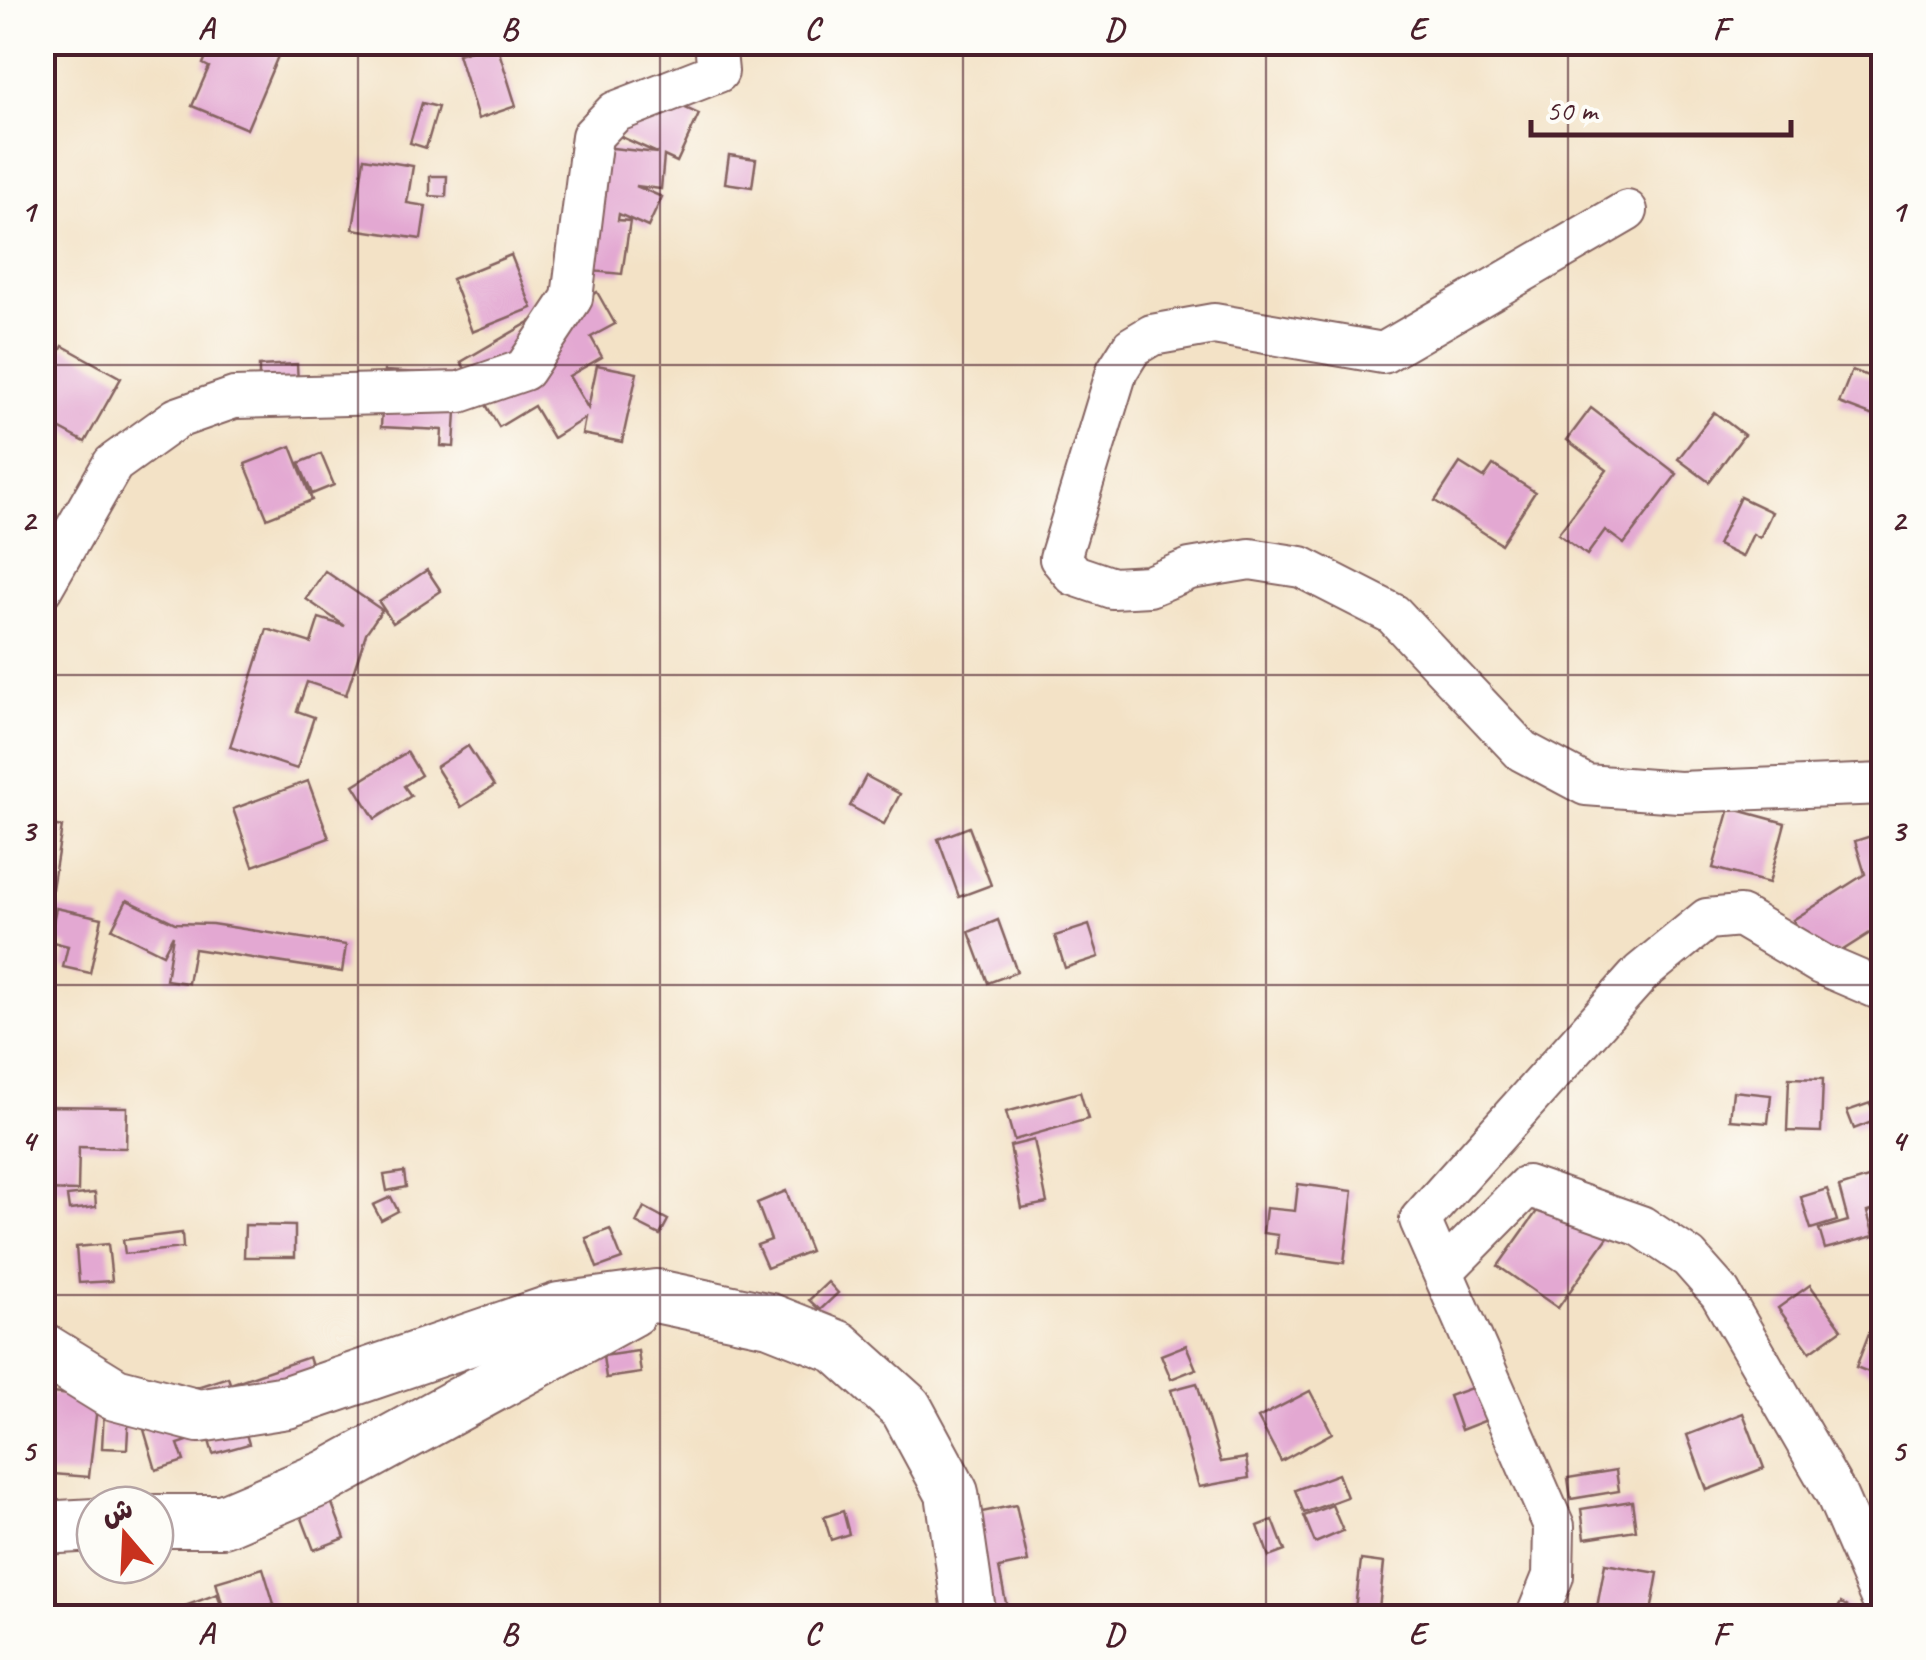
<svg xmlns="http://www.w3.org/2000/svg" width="1926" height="1660" font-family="Caveat,'Playpen Sans Arabic',sans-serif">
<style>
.building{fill:#e3a8d2}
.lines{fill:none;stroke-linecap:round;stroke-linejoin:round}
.minor-casing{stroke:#856361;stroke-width:44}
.tertiary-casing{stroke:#856361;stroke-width:56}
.minor{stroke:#fff;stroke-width:40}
.tertiary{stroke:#fff;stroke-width:52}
.grid{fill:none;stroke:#4a1f2b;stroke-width:2.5;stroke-opacity:0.55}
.neatline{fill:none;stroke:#4a1f2b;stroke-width:4}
.grid-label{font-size:32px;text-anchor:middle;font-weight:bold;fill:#4a1f2b}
</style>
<rect width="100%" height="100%" fill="#fdfcf7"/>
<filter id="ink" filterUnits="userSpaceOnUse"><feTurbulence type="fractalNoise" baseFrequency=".01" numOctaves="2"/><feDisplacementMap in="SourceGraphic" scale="20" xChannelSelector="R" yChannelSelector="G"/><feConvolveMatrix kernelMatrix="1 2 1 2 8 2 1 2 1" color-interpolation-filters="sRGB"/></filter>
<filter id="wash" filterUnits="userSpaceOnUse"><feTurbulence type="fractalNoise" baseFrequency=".0048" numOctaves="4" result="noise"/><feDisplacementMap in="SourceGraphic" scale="40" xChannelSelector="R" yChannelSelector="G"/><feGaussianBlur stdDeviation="2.25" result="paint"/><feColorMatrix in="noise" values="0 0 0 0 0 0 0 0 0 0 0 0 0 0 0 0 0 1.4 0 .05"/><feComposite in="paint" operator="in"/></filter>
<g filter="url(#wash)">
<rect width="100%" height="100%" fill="#f3e2c6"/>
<g id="blocks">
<g class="building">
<path d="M 212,42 L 284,42 L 247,129 L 192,106 L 209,67 L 203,64 Z"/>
<path d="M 496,42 L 516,106 L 478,119 L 458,54 Z"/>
<path d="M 630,83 L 699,114 L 677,162 L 664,156 L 661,189 L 636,186 L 662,197 L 648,227 L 619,214 L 618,220 L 630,221 L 622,274 L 580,270 L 594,146 L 657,153 L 608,131 Z"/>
<path d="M 422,103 L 438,107 L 426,148 L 410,143 Z"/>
<path d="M 729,155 L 756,159 L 752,187 L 725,183 Z"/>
<path d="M 364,158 L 413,166 L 407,203 L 426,206 L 421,239 L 353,229 Z"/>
<path d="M 430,176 L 447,176 L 446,197 L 430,196 Z"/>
<path d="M 511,255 L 532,308 L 472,332 L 452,279 Z"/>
<path d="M 597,292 L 615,324 L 591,337 L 602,357 L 569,376 L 588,408 L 597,365 L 637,373 L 622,442 L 582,434 L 585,418 L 553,438 L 534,406 L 499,427 L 461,362 L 564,302 L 568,309 Z"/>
<path d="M 63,346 L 121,378 L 85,442 L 42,419 L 42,383 Z"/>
<path d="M 297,364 L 298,384 L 259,385 L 259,366 Z"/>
<path d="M 1852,370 L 1884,382 L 1884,420 L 1839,403 Z"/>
<path d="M 384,371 L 458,375 L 454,447 L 441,446 L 442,430 L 381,427 Z"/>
<path d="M 1591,408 L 1677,474 L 1624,544 L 1605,530 L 1587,555 L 1558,534 L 1607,470 L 1567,440 Z"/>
<path d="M 1714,412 L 1744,435 L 1709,482 L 1678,459 Z"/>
<path d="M 291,446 L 312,500 L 267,518 L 245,464 Z"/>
<path d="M 321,454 L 334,485 L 312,494 L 299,463 Z"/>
<path d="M 1460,463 L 1484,478 L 1493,465 L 1535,492 L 1501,544 L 1435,501 Z"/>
<path d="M 1740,497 L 1772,512 L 1760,538 L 1753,534 L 1742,557 L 1717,545 Z"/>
<path d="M 427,570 L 441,591 L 393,623 L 379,602 Z"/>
<path d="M 325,571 L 382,610 L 366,633 L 346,695 L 307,682 L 297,711 L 314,717 L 297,769 L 230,747 L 267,629 L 311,643 L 319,618 L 345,626 L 306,599 Z"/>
<path d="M 468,746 L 494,786 L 461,807 L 436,767 Z"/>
<path d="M 407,752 L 421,775 L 404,786 L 411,796 L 375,819 L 354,785 Z"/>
<path d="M 866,776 L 900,794 L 884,824 L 850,806 Z"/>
<path d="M 308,781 L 329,838 L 253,866 L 233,809 Z"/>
<path d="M 1730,808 L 1785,823 L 1769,883 L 1713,868 Z"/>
<path d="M 42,823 L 62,827 L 52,889 L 42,888 Z"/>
<path d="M 969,827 L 991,885 L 959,897 L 938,839 Z"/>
<path d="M 1884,832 L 1884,924 L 1821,964 L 1793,920 L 1865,874 L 1855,841 Z"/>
<path d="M 127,900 L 175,923 L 212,924 L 346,945 L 342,972 L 194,949 L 188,983 L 166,980 L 173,935 L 163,954 L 112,929 Z"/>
<path d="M 56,908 L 102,918 L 90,973 L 63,967 L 68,946 L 49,941 Z"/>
<path d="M 998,920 L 1017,972 L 988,983 L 969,932 Z"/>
<path d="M 1089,925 L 1099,957 L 1065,968 L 1055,936 Z"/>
<path d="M 1789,1078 L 1823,1079 L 1821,1132 L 1787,1131 Z"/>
<path d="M 1733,1091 L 1771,1095 L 1768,1123 L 1730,1120 Z"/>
<path d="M 1080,1092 L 1088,1119 L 1014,1140 L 1006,1112 Z"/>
<path d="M 1870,1103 L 1877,1120 L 1854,1129 L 1847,1111 Z"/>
<path d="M 42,1106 L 127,1107 L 126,1148 L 79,1147 L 78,1191 L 42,1190 Z"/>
<path d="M 1034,1140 L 1047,1203 L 1022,1208 L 1010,1146 Z"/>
<path d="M 404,1172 L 406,1187 L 387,1191 L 384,1175 Z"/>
<path d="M 1871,1177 L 1880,1208 L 1867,1212 L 1874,1236 L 1825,1249 L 1819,1229 L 1848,1221 L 1839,1187 Z"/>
<path d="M 1298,1184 L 1353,1191 L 1344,1263 L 1276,1254 L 1278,1235 L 1263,1233 L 1266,1208 L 1295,1211 Z"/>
<path d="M 1827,1189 L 1837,1221 L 1811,1229 L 1801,1197 Z"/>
<path d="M 786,1191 L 810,1251 L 767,1268 L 757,1245 L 771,1240 L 757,1203 Z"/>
<path d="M 95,1193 L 96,1207 L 69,1210 L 67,1196 Z"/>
<path d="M 391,1197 L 398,1211 L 381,1220 L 373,1205 Z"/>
<path d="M 1545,1200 L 1615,1227 L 1558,1308 L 1498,1266 Z"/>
<path d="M 644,1207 L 668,1220 L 660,1235 L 636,1223 Z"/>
<path d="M 245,1225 L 295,1226 L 295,1257 L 244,1257 Z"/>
<path d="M 610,1229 L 622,1259 L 597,1268 L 586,1238 Z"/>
<path d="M 182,1233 L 183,1248 L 125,1254 L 123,1240 Z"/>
<path d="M 108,1244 L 112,1281 L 79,1283 L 76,1247 Z"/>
<path d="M 828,1282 L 838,1293 L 820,1310 L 809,1300 Z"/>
<path d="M 1810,1285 L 1842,1329 L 1810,1352 L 1778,1308 Z"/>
<path d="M 1871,1328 L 1884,1332 L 1884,1378 L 1856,1367 Z"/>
<path d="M 1186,1345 L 1196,1369 L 1171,1379 L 1161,1355 Z"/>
<path d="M 638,1351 L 641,1373 L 606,1378 L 603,1356 Z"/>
<path d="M 309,1357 L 318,1385 L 243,1411 L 233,1383 Z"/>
<path d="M 228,1377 L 237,1405 L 194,1439 L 178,1444 L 184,1461 L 156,1470 L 137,1406 Z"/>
<path d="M 1197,1383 L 1221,1462 L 1246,1458 L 1249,1478 L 1199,1487 L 1171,1390 Z"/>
<path d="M 1485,1383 L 1497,1416 L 1461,1430 L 1449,1396 Z"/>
<path d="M 1310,1391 L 1332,1433 L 1281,1461 L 1258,1418 Z"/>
<path d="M 42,1392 L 98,1398 L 89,1477 L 42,1473 Z"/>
<path d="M 104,1410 L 129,1411 L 127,1449 L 102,1448 Z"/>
<path d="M 1743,1413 L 1764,1468 L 1707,1490 L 1687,1435 Z"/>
<path d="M 243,1424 L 249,1444 L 213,1454 L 207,1434 Z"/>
<path d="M 1616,1470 L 1619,1491 L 1571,1499 L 1568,1478 Z"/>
<path d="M 1338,1474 L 1347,1497 L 1304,1513 L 1295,1490 Z"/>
<path d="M 328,1493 L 345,1538 L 314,1550 L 297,1505 Z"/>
<path d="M 1632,1501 L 1636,1530 L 1585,1538 L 1581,1509 Z"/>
<path d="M 1016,1505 L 1028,1562 L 999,1568 L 1009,1618 L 978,1618 L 972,1514 Z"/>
<path d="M 1332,1505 L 1343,1531 L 1315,1543 L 1304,1516 Z"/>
<path d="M 843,1511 L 849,1534 L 831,1540 L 824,1517 Z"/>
<path d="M 1273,1520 L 1285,1551 L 1269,1557 L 1258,1526 Z"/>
<path d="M 1361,1560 L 1384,1563 L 1378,1618 L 1354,1617 Z"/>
<path d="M 1605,1564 L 1658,1573 L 1650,1618 L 1595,1618 Z"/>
<path d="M 263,1568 L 274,1604 L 226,1618 L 216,1582 Z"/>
<path d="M 217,1594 L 226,1618 L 190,1618 L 185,1606 Z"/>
<path d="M 1841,1603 L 1869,1618 L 1832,1618 Z"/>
</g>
</g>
</g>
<g filter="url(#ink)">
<use href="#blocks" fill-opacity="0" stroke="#856361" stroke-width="2.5"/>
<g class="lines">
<defs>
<g id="minor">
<path d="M 1627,211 L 1383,353 L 1214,324 L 1152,335 L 1132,347 L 1117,371 L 1060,558 L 1074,575 L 1112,588 L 1149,586 L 1190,569 L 1250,559 L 1301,567 L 1393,614 L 1522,751 L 1586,785 L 1679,792 L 1884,784"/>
<path d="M 42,588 L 113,464 L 177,418 L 234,398 L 460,392 L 524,370 L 572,298 L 592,136 L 615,112 L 718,72 L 715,42"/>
<path d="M 1445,1269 L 1527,1186 L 1641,1226 L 1689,1258 L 1720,1293 L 1836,1494 L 1884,1605"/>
<path d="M 1536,1618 L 1553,1576 L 1554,1526 L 1420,1220 L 1641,973 L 1707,919 L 1740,916 L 1821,964 L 1884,991"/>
</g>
<g id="tertiary">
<path d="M 42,1349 L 115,1394 L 199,1416 L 287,1402 L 559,1309 L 656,1296 L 770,1320 L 838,1347 L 906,1408 L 952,1493 L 970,1618"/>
<path d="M 155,1521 L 223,1521 L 326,1477 L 631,1310"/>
<path d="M 42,1528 L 95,1525"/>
</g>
</defs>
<use href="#minor" class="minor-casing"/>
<use href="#tertiary" class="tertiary-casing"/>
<use href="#minor" class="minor"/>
<use href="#tertiary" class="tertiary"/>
</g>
</g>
<path class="grid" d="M 358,42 L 358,1618M 660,42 L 660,1618M 963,42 L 963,1618M 1266,42 L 1266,1618M 1568,42 L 1568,1618M 42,365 L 1884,365M 42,675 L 1884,675M 42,985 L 1884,985M 42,1295 L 1884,1295"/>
<rect width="1926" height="1660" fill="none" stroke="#fdfcf7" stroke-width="110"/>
<g transform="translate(125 1535) rotate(341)"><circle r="48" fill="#fdfcf7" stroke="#b5a4a5" stroke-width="2.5"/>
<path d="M0-8L18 38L0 25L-18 38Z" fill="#c8321e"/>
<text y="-15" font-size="28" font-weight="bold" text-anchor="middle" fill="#4a1f2b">ش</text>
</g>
<path d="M1531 120v15h260v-15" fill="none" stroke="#4a1f2b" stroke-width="5"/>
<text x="1546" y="120" font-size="30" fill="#4a1f2b" stroke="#fdfcf7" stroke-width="8" paint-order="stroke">50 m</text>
<rect x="55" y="55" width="1816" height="1550" class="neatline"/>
<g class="grid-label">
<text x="206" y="39">A</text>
<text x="509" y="39">B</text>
<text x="812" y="39">C</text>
<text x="1114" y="39">D</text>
<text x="1417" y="39">E</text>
<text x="1720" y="39">F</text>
<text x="28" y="221">1</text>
<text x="1898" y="221">1</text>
<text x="28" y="531">2</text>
<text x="1898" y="531">2</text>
<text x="28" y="841">3</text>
<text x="1898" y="841">3</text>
<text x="28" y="1151">4</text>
<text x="1898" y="1151">4</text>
<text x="28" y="1461">5</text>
<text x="1898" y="1461">5</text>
<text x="206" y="1644">A</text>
<text x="509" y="1644">B</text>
<text x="812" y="1644">C</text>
<text x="1114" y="1644">D</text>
<text x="1417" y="1644">E</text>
<text x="1720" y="1644">F</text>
</g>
</svg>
